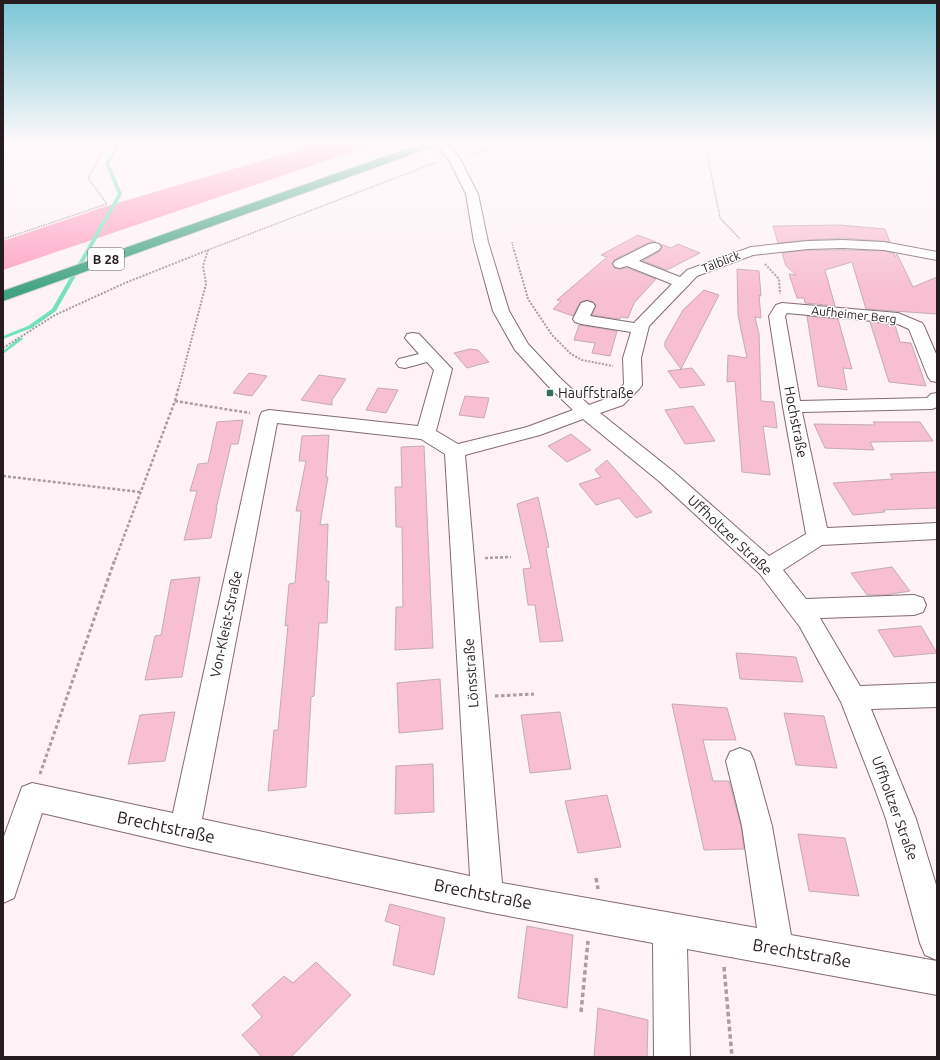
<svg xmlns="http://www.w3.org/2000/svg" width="940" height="1060" font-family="Ubuntu,sans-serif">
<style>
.forest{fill:#ffa0c2}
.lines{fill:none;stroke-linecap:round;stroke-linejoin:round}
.stream{fill:#72e2b9;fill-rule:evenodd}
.building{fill:#f8bed1;stroke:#c4abb3}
.minor-casing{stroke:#826a72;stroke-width:2}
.highway-casing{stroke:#d4d2d2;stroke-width:2}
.path-far4{stroke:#a89da0;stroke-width:1.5;stroke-dasharray:1.5 1;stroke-linecap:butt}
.path-far3{stroke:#a89da0;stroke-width:2;stroke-dasharray:2 1.5;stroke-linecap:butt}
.path-far2{stroke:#a89da0;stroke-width:2.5;stroke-dasharray:3 2;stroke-linecap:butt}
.path-far1{stroke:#a89da0;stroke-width:3;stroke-dasharray:3.5 2.5;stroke-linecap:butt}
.path{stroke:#a89da0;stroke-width:3.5;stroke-dasharray:4.5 3;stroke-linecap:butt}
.minor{fill:#fff;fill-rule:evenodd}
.highway{fill:#41a382;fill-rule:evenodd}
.path-bridge{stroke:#a89da0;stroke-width:1.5;stroke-dasharray:1.5 1;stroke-linecap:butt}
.poi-dot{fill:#336f59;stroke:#fff;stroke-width:1.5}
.labels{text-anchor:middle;stroke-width:3;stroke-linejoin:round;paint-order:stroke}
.far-street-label{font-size:12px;fill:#261c1f;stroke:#fff}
.shield{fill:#fff;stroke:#676062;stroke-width:1}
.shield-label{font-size:13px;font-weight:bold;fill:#261c1f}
.poi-label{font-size:14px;fill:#261c1f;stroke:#fff;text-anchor:start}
.street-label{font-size:14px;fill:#261c1f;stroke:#fff}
.near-street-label{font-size:17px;fill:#261c1f;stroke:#fff}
</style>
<rect width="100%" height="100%" fill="#fef2f6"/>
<path class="forest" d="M 321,143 L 379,143 L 3,270 L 3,241 L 107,206 Z"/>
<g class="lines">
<g class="stream">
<path d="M 118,143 L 121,143 L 109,163 L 122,194 L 56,311 L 32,328 L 3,339 L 3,336 L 28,326 L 52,309 L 118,194 L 105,163 Z"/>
<path d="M 19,338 L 23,338 L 23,339 L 3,354 L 3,351 Z"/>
</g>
</g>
<g class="building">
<path d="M 840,225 L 885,229 L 890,242 L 843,238 L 808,240 L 778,243 L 773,226 Z"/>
<path d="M 638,235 L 656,242 L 648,243 L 614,260 L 612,263 L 615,268 L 620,269 L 627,268 L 656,279 L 634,303 L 628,318 L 621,317 L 620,319 L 592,315 L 596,305 L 593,302 L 587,300 L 580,302 L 573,316 L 553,309 L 561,301 L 557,300 L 607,257 L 601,255 Z"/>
<path d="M 661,244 L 671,248 L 678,244 L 700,253 L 667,270 L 643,261 L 660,251 L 662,248 Z"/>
<path d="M 808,250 L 843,250 L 884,251 L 894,253 L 895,257 L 897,254 L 913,287 L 937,277 L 937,314 L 866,309 L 852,262 L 825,270 L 835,306 L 805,303 L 804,298 L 797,298 L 789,274 L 796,275 L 786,266 L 782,253 Z"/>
<path d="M 737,269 L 759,271 L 761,296 L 759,295 L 761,318 L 755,317 L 759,334 L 761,401 L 774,402 L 777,428 L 763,426 L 770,475 L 742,472 L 735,381 L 727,382 L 728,355 L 747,358 L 738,315 Z"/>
<path d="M 704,290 L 719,295 L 681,369 L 665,347 L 665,342 L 683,310 Z"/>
<path d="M 807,316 L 838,319 L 852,369 L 843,368 L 847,390 L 818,386 Z"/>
<path d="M 870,322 L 895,325 L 900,342 L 911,343 L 926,386 L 889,382 Z"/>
<path d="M 579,325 L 617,331 L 610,356 L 592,353 L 595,343 L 574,340 Z"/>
<path d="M 470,349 L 478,350 L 489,362 L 467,368 L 454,353 Z"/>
<path d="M 692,368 L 705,385 L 680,388 L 668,371 Z"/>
<path d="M 249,373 L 267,376 L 252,396 L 233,393 Z"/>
<path d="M 319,375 L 346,379 L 332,400 L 332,405 L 301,400 Z"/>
<path d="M 378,388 L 398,390 L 386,413 L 366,410 Z"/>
<path d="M 465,396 L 489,398 L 484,418 L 459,415 Z"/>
<path d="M 693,406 L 715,441 L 685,444 L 665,410 Z"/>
<path d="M 243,420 L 238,444 L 231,444 L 216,509 L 217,508 L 211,538 L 184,540 L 197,491 L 190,491 L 198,464 L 208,463 L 217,422 Z"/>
<path d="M 873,422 L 920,422 L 933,441 L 870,442 L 874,450 L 825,448 L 814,424 L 875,425 Z"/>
<path d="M 571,434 L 591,450 L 567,462 L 548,446 Z"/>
<path d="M 329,435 L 326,477 L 328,477 L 320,525 L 328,524 L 326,581 L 329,581 L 327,623 L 319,623 L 314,696 L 311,697 L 306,787 L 268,791 L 274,730 L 278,730 L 288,625 L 285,626 L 289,584 L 295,583 L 301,511 L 296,511 L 306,461 L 299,461 L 302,436 Z"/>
<path d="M 424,446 L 433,648 L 395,650 L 396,607 L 403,607 L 402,527 L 396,527 L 395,487 L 402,487 L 401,447 Z"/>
<path d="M 607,460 L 652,512 L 636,518 L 619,498 L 596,505 L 579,484 L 601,477 L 595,470 Z"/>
<path d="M 937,472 L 937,508 L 883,510 L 885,512 L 853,515 L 833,483 L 893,479 L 890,474 Z"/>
<path d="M 538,497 L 549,547 L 546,548 L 563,641 L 540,642 L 535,605 L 528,605 L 523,569 L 531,568 L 517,504 Z"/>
<path d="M 892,567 L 910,591 L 885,595 L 867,595 L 851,573 Z"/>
<path d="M 200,577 L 182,677 L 145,680 L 155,636 L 161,635 L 171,580 Z"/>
<path d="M 921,626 L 937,653 L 894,657 L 878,630 Z"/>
<path d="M 736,653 L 796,657 L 803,682 L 740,679 Z"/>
<path d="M 440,679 L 443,729 L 399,733 L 397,683 Z"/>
<path d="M 672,704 L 727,708 L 736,740 L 703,740 L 713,781 L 729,781 L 741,826 L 744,849 L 704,850 Z"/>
<path d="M 175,712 L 165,761 L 128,764 L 140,715 Z"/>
<path d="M 560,712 L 571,769 L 530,773 L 521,715 Z"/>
<path d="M 784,713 L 824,716 L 837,768 L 796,765 Z"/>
<path d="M 433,764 L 434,812 L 395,814 L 396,766 Z"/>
<path d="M 607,795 L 621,847 L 578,853 L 565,801 Z"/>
<path d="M 798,834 L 845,838 L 859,896 L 809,891 Z"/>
<path d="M 390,904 L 445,918 L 434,975 L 393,965 L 400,926 L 385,921 Z"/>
<path d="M 527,926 L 573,935 L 567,1008 L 518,998 Z"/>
<path d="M 316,962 L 351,995 L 291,1057 L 262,1057 L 242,1035 L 262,1017 L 252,1005 L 284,976 L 293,983 Z"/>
<path d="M 598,1008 L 648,1020 L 647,1057 L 594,1057 Z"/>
</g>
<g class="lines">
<defs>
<path id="minor" d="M 436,143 L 447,143 L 460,159 L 478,194 L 488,242 L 509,311 L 528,344 L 560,378 L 589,405 L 611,397 L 624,384 L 623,358 L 631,332 L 581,324 L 575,322 L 573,319 L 581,303 L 587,301 L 593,303 L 595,306 L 590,316 L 634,323 L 672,284 L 627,266 L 620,268 L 615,267 L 613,264 L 615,261 L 649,244 L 654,243 L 659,244 L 661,247 L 659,250 L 639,261 L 680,277 L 687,270 L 751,247 L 808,241 L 843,240 L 884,242 L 937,252 L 937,260 L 884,250 L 843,248 L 808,249 L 753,255 L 697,276 L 649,326 L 641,358 L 642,385 L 639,389 L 623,405 L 600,413 L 674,472 L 769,556 L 806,534 L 783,407 L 769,316 L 776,305 L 782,303 L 898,313 L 922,323 L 924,326 L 937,356 L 937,382 L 931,381 L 928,377 L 909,329 L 895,323 L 787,313 L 785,316 L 800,401 L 927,398 L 931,394 L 937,393 L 937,407 L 932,409 L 802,412 L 827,528 L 937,523 L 937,539 L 822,545 L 783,570 L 806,599 L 914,595 L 923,598 L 926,605 L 923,612 L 914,615 L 820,618 L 860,686 L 937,683 L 937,707 L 871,709 L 916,819 L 937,888 L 937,960 L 925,955 L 920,943 L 886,819 L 875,789 L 841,702 L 800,627 L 760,574 L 660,482 L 583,419 L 540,435 L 465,455 L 502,883 L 757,928 L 742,826 L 726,761 L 730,752 L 740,748 L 750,752 L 754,761 L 772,826 L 791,935 L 937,961 L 937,995 L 687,949 L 690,1057 L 654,1057 L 653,943 L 487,912 L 184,846 L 42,813 L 14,898 L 3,903 L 3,839 L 22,787 L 32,783 L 173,813 L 260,416 L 262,412 L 269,410 L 418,426 L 434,370 L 427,362 L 405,368 L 399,367 L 396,363 L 399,359 L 419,354 L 405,338 L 407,334 L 413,333 L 419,334 L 452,369 L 436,431 L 458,444 L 527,427 L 573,410 L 548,386 L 515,350 L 493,311 L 474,242 L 466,194 L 449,160 ZM 277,423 L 421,439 L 445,454 L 470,876 L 202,819 Z"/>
<path id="highway" d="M 423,143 L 439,143 L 438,145 L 3,301 L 3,291 Z"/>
</defs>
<use href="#minor" class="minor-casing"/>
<use href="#highway" class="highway-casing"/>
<g class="path-far4">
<path d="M 705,143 L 720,218 L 740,239"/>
<path d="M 469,155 L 511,143"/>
<path d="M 3,239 L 107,204 L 88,178 L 107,143"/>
<path d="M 512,242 L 514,251"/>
<path d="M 208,250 L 437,162"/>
<path d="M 207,251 L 208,251"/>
</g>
<g class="path-far3">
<path d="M 514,250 L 528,299 L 552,335 L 571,354 L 582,360 L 613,366"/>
<path d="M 765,264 L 779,279 L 780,294"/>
<path d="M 3,348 L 55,315 L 125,283 L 208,250 L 203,266 L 206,284 L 179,387"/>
</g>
<g class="path-far2">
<path d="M 175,401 L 250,413"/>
<path d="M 3,476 L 140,492"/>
<path d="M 485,558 L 511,557"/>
<path d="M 115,560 L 175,401 L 179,386"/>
</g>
<g class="path-far1">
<path d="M 495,696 L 534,694"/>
<path d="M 40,774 L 115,559"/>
</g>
<g class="path">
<path d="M 596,878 L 598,889"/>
<path d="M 724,967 L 732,1057"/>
<path d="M 581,1012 L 588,941"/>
</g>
<use href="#minor" class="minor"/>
<use href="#highway" class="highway"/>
<path class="path-bridge" d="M 434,143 L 443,157"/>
</g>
<linearGradient id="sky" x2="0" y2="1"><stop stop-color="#79c6d5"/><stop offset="0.49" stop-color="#fff9fb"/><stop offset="1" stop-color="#fff9fb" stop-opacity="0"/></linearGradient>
<rect width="940" height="292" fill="url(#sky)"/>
<rect class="poi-dot" x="546" y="389" width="8" height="8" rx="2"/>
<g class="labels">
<g class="far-street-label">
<text transform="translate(721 262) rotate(-21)" y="4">Talblick</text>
<text transform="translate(854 315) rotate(6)" y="4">Aufheimer Berg</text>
</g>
<rect class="shield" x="88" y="248" width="36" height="22" rx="3"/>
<g class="shield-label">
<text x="106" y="264">B 28</text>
</g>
<g class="poi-label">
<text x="558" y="398">Hauffstraße</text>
</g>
<g class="street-label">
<text transform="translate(796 422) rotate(79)" y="5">Hochstraße</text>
<text transform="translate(730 535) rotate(43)" y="5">Uffholtzer Straße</text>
<text transform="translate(226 624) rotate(-78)" y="5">Von-Kleist-Straße</text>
<text transform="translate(471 673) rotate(-94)" y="5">Lönsstraße</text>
<text transform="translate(895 808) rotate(70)" y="5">Uffholtzer Straße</text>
</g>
<g class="near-street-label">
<text transform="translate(166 827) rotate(12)" y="6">Brechtstraße</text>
<text transform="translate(483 894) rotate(11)" y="6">Brechtstraße</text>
<text transform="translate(802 953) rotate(10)" y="6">Brechtstraße</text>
</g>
</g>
<rect width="940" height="1060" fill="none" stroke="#261c1f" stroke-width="8"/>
</svg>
